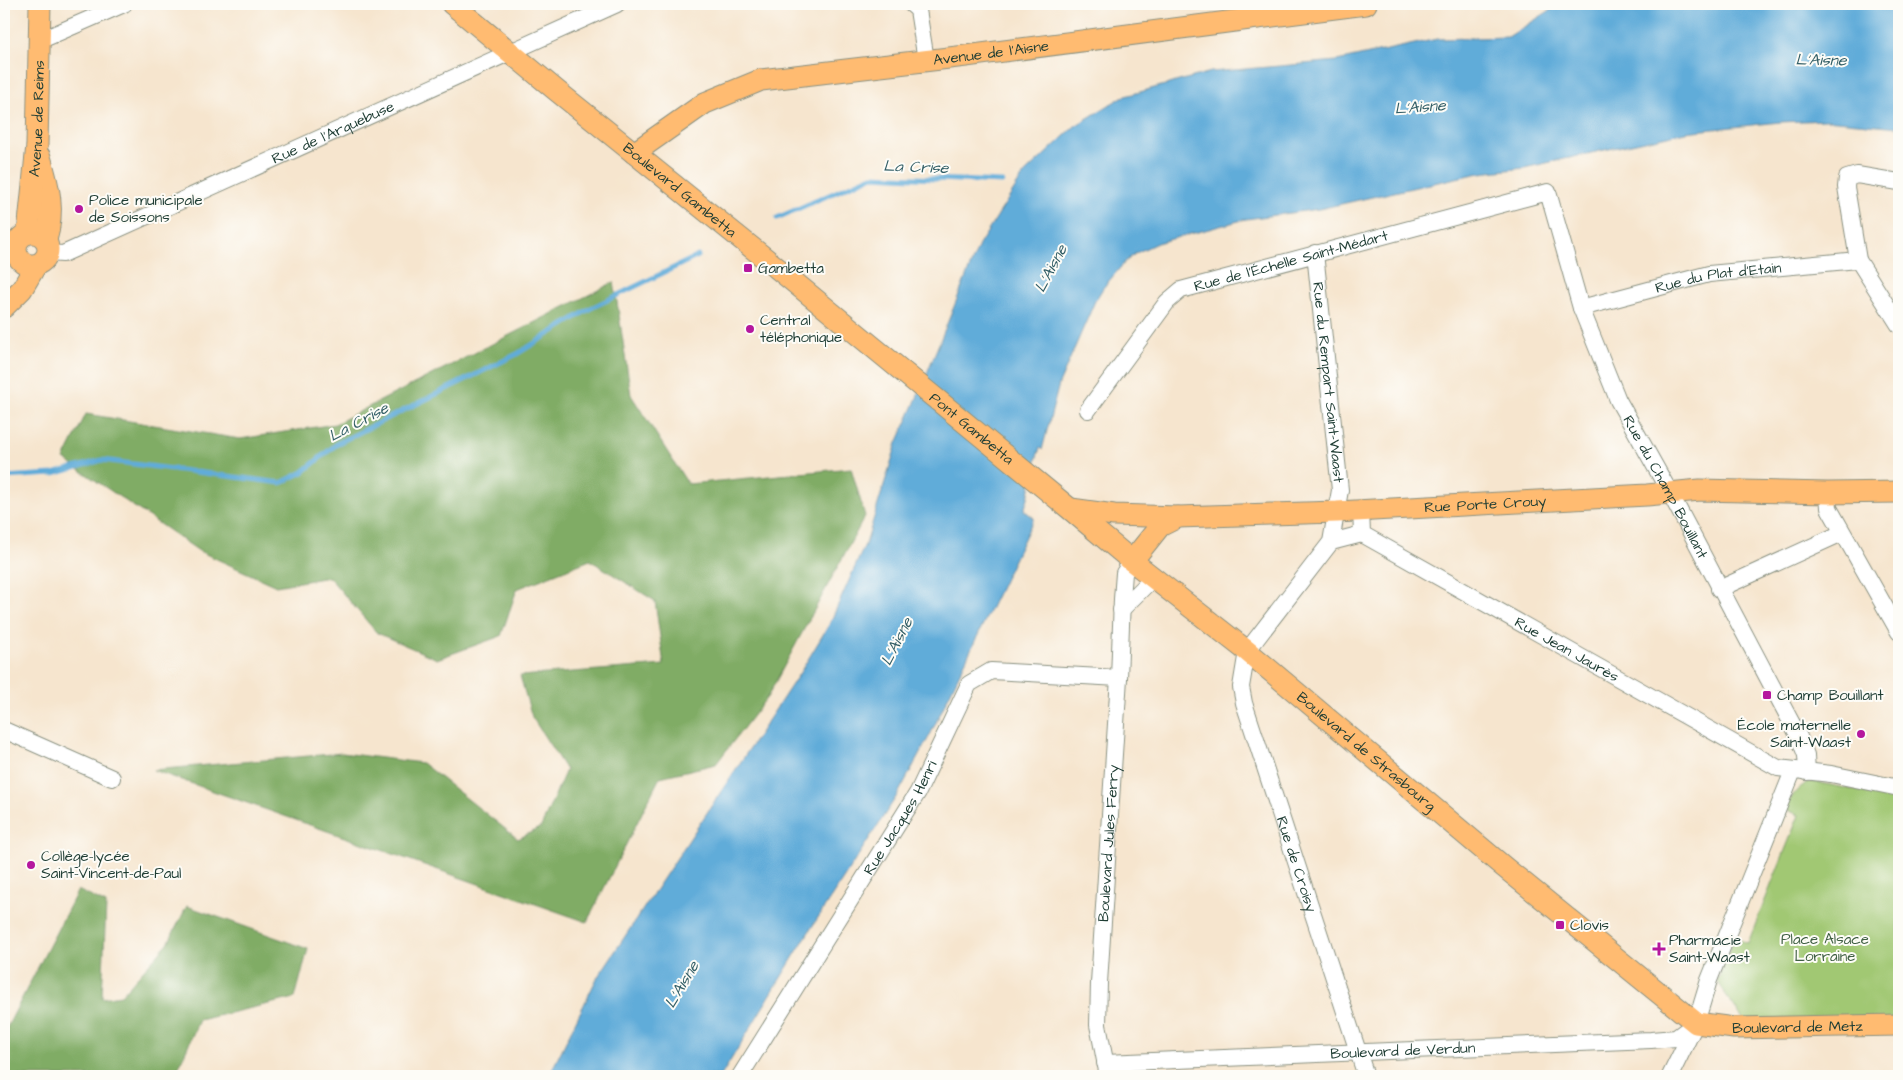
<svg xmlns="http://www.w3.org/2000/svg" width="1903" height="1080" font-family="'Architects Daughter',sans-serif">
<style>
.green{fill:#a1c873;stroke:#608254}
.forest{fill:#80ac65;stroke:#50744c}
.water{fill:#60acd9;stroke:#407486}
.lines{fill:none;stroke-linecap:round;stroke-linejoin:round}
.stream{stroke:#60acd9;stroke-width:5}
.minor-casing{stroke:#8a9181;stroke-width:18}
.major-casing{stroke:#8a9181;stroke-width:23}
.minor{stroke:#fff;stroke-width:16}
.major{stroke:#ffbb71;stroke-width:21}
.poi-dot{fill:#b5179e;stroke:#fdfcf7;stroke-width:2}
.labels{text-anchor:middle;stroke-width:4;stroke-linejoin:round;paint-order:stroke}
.street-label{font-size:15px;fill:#1f3d34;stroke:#fdfcf7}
.poi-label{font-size:15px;fill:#1f3d34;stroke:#fdfcf7;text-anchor:start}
.park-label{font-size:15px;fill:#406044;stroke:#fdfcf7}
.water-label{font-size:16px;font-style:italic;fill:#325e66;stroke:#fdfcf7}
</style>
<rect width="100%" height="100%" fill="#fdfcf7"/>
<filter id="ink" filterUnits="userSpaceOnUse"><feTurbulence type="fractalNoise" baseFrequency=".02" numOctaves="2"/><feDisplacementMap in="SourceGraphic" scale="10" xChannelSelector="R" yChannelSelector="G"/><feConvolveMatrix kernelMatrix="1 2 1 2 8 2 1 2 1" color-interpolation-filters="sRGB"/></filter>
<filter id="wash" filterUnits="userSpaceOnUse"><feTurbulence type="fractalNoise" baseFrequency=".0096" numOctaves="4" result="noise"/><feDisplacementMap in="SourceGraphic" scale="20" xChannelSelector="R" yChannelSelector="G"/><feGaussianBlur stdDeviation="1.12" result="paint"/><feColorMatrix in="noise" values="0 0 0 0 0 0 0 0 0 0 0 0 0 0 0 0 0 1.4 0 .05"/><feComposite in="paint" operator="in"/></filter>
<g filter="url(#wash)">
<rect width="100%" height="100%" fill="#f6e5ce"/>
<path class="green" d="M 1808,782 L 1816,782 L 1899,799 L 1899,1020 L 1748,1026 L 1717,982 L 1734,938 L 1748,943 L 1799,815 L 1785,809 C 1791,797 1796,789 1808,782 Z"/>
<g class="forest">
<path d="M 614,282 L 631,395 L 688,484 L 851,468 L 865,516 L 768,696 L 716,764 L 660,777 L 587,922 L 153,770 L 342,753 L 422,763 L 518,839 L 541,827 L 566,770 L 532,717 L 520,676 L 664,665 L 655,601 L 590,560 L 517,589 L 501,636 L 437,659 L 377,633 L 329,577 L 276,586 L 199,551 L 64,459 L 86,414 L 240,439 L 335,424 Z"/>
<path d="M 78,890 L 106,904 L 102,998 L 121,995 L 168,943 L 187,906 L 308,949 L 295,998 L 199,1020 L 175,1076 L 4,1076 L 4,1033 Z"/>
</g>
<path class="water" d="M 1560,4 L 1899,4 L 1899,127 L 1826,120 L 1780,122 L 1685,132 L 1524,168 L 1480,173 L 1456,178 L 1319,209 L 1246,219 L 1157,243 L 1136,253 L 1125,262 L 1103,288 L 1095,301 L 1059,384 L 1042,450 L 1040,448 C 1032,468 1032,490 1024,510 L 1034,518 L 930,735 L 898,794 L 810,930 L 721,1076 L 549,1076 L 596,980 L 801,671 L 830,623 L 867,540 L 897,443 L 914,405 L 979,245 L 1024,174 L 1075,126 L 1122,97 L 1211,72 L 1337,61 L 1437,39 L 1508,37 Z"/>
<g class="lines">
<g class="stream">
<path d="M 777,218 L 872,176 L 1002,182"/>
<path d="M 4,477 L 53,474 L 102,460 L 281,483 L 303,472 L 338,443 L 517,354 L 591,308 L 698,256"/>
</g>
</g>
</g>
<g filter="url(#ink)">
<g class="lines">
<defs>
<g id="minor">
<path d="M 911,4 L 918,10 L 926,60"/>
<path d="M 39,41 L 124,4"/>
<path d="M 1899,182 L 1857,175 L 1847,178 L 1846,187 L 1858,260 L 1899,325"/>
<path id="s1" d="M 47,253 L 63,254 L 617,4"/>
<path id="s2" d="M 1315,253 L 1340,490 L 1331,542 L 1247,651 L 1241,687 L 1244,703 L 1366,1076"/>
<path id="s3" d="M 1581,308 L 1709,274 L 1858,260"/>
<path id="s4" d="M 1088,410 L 1167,302 L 1181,290 L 1548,192 L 1581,308 L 1618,400 L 1670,493 L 1799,737 L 1806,755 L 1807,772"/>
<path d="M 1828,493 L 1829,508 L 1899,632"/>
<path id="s5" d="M 1361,510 L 1362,534 L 1778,768 L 1831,774 L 1899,788"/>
<path d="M 1331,542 L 1362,534"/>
<path d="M 1719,589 L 1842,533"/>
<path d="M 1121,610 L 1153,578"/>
<path d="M 4,730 L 112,778"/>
<path id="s6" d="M 1105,1063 L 1651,1040 L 1676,1038 L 1696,1023"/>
<path id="s7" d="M 740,1076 L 918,792 L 969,684 L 991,671 L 1119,678"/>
<path id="s8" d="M 1108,1076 L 1098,1025 L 1099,983 L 1119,678 L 1122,599 L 1124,573 L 1132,561"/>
<path d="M 1670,1076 L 1696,1023 L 1709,980 L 1793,771"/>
</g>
<g id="major">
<path id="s9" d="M 452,4 L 557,91 L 766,259 L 1070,509 L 1132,561 L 1247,651 L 1504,867 L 1696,1023 L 1734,1028 L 1899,1025"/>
<path id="s10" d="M 634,153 L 705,103 L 761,80 L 966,56 L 1366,4"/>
<path d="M 40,157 C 49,187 55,210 46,240"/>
<circle cx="32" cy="249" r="16"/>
<path id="s11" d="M 28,233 L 37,145 L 40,4"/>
<path d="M 4,307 L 22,289 L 36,265"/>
<path id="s12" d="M 1071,509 L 1114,515 L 1178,517 L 1337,512 L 1647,495 L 1700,490 L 1828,493 L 1899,492"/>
<path d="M 1132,561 L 1160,526 L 1178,517"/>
</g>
</defs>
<use href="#minor" class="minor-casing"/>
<use href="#major" class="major-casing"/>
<use href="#minor" class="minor"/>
<use href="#major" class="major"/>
</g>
</g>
<g class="poi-dot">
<circle cx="79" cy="209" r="5"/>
<rect x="743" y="263" width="10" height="10" rx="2.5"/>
<circle cx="750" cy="329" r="5"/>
<rect x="1762" y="690" width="10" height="10" rx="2.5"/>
<circle cx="1861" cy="734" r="5"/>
<circle cx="31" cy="865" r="5"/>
<rect x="1555" y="920" width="10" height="10" rx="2.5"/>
<path d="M1656.5 941.5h5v5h5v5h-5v5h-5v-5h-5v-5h5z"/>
</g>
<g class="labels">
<g class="street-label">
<text dy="5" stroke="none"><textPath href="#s10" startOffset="379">Avenue de l'Aisne</textPath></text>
<text dy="5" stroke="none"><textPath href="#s11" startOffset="115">Avenue de Reims</textPath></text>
<text dy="5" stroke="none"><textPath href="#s1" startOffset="312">Rue de l'Arquebuse</textPath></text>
<text dy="5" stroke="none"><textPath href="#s9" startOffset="294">Boulevard Gambetta</textPath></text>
<text dy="5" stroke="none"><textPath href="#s4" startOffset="266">Rue de l'Échelle Saint-Médart</textPath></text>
<text dy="5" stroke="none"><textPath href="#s3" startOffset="141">Rue du Plat d'Etain</textPath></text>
<text dy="5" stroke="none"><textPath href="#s2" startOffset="130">Rue du Rempart Saint-Waast</textPath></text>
<text dy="5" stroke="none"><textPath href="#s9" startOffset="671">Pont Gambetta</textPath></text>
<text dy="5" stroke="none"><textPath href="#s4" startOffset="851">Rue du Champ Bouillant</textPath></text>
<text dy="5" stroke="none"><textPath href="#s12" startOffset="415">Rue Porte Crouy</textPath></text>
<text dy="5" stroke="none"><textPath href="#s5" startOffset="259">Rue Jean Jaurès</textPath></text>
<text dy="5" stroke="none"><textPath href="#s9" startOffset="1181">Boulevard de Strasbourg</textPath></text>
<text dy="5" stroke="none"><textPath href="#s7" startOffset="304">Rue Jacques Henri</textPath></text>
<text dy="5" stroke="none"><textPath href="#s8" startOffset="234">Boulevard Jules Ferry</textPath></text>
<text dy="5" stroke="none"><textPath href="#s2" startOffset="651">Rue de Croisy</textPath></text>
<text dy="5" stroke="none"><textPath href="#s9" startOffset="1710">Boulevard de Metz</textPath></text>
<text dy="5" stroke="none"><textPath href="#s6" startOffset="298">Boulevard de Verdun</textPath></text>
</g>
<g class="poi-label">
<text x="89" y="205">Police municipale<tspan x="89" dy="17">de Soissons</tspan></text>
<text x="758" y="273">Gambetta</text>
<text x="760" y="325">Central<tspan x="760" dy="17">téléphonique</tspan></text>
<text x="1777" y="700">Champ Bouillant</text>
<text x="1851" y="730" text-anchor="end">École maternelle<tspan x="1851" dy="17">Saint-Waast</tspan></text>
<text x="41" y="861">Collège-lycée<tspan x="41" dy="17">Saint-Vincent-de-Paul</tspan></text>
<text x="1570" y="930">Clovis</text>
<text x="1669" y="945">Pharmacie<tspan x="1669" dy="17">Saint-Waast</tspan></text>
</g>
<g class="park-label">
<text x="1825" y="944">Place Alsace<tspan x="1825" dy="17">Lorraine</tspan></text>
</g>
<g class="water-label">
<text transform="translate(1821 59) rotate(1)" y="6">L'Aisne</text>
<text transform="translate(1420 106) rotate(-4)" y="6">L'Aisne</text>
<text transform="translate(916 166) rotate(2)" y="6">La Crise</text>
<text transform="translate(1050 268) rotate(-62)" y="6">L'Aisne</text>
<text transform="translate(358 421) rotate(-28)" y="6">La Crise</text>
<text transform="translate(896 641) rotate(-63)" y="6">L'Aisne</text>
<text transform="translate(681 984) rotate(-59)" y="6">L'Aisne</text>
</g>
</g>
<rect width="1903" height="1080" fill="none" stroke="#fdfcf7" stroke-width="20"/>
</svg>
